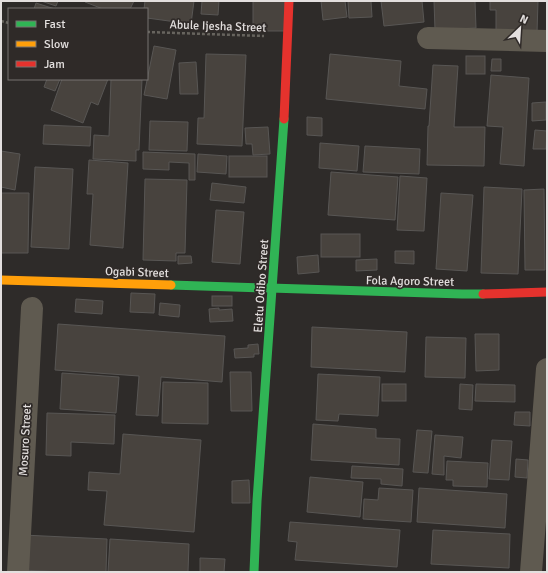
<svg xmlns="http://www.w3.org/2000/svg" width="548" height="573" font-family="Signika,sans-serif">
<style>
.building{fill:#48433e;stroke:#585654}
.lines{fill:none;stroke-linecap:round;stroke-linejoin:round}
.path{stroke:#67645e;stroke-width:2.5;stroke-dasharray:3 2;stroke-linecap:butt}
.street{stroke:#5f5a50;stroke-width:22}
.fast{stroke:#30b455;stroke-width:9}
.slow{stroke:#ff9f0a;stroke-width:9}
.jam{stroke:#e5322d;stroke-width:9}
.labels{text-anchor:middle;stroke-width:3.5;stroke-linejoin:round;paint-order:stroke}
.street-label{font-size:12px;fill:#e3dfde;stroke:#2f2a28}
</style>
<rect width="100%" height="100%" fill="#2e2b29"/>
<g class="building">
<path d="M 41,1 L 58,1 L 56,6 Z"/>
<path d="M 85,1 L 134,1 L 130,9 L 103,9 L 85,2 Z"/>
<path d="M 145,1 L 194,1 L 191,24 L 147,18 L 147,9 L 144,9 Z"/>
<path d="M 202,1 L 219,1 L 218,15 L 201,14 Z"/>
<rect x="253" y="1" width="32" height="30"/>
<path d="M 321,1 L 345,1 L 347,17 L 323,20 Z"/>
<path d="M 348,1 L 371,1 L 372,17 L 349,18 Z"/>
<path d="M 381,1 L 422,1 L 424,22 L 384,26 Z"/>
<path d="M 434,1 L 475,1 L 476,28 L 435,30 Z"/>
<path d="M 490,1 L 538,1 L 537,33 L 496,33 L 496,10 L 490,10 Z"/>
<path d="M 36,3 L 55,9 L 34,9 Z"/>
<path d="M 154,46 L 176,50 L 167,99 L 144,95 Z"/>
<path d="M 206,54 L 246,55 L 242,146 L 197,144 L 198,118 L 204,118 Z"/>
<path d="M 330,54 L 401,61 L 399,86 L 427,89 L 425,109 L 326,99 Z"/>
<rect x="466" y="56" width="19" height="18"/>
<path d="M 492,59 L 501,59 L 501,71 L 491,71 Z"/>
<path d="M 196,62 L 198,94 L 180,94 L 179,63 Z"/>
<path d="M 433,65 L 458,66 L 454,127 L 485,127 L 484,166 L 427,165 L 428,126 L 429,126 Z"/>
<path d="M 491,75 L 529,78 L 524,166 L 500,164 L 503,127 L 487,126 Z"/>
<path d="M 47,79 L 60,79 L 55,91 L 44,87 Z"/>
<path d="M 62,79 L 108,79 L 98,105 L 91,102 L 83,123 L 51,110 Z"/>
<path d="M 111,79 L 142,79 L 139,150 L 136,150 L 136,161 L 93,159 L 94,135 L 109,136 Z"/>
<path d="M 546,102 L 546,120 L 532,121 L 532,103 Z"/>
<path d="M 307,117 L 322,118 L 322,136 L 307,135 Z"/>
<path d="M 150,121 L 188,122 L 187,151 L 149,150 Z"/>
<path d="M 44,125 L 91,127 L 90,146 L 43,144 Z"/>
<path d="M 268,127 L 270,154 L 253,155 L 252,144 L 246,144 L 245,128 Z"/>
<path d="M 535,130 L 547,131 L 546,149 L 533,149 Z"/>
<path d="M 320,143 L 359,146 L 357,171 L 319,168 Z"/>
<path d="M 365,146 L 420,149 L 419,174 L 363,172 Z"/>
<path d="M 1,151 L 20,154 L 15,190 L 1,187 Z"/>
<path d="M 143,152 L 195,154 L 195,180 L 189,180 L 189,163 L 169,162 L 169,170 L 143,169 Z"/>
<path d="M 198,154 L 227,156 L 226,174 L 197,172 Z"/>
<rect x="229" y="156" width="38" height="21"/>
<path d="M 89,160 L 128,163 L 123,248 L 90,245 L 93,194 L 87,194 Z"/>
<path d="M 35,167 L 73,169 L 69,249 L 31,247 Z"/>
<path d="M 331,172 L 398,177 L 395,220 L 328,215 Z"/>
<path d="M 400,176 L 427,178 L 424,231 L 397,230 Z"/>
<path d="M 145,179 L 187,180 L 185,253 L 176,253 L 176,261 L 143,260 Z"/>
<path d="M 212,183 L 246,187 L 244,203 L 210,200 Z"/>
<path d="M 484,187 L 522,189 L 518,274 L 481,273 Z"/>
<path d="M 544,189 L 545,270 L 525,270 L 524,190 Z"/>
<path d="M 1,193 L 29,193 L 28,253 L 1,253 Z"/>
<path d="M 441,193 L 473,195 L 467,271 L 436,269 Z"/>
<path d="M 216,210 L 244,212 L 240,264 L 212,262 Z"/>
<rect x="321" y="234" width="39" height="23"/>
<path d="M 395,251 L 414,251 L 414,264 L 395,263 Z"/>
<path d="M 318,255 L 319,272 L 298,274 L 297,257 Z"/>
<path d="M 178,256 L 191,256 L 192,263 L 178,264 Z"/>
<path d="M 377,259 L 377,270 L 356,271 L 356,260 Z"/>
<path d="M 131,293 L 155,294 L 154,313 L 130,312 Z"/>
<rect x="212" y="296" width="20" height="10"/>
<path d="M 76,299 L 103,301 L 102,314 L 75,312 Z"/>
<path d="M 160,303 L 180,305 L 179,317 L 159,315 Z"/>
<path d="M 219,308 L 219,310 L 232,309 L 233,321 L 210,322 L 209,309 Z"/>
<path d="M 58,324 L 225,336 L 222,382 L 161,377 L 158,416 L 136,415 L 139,376 L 55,370 Z"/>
<path d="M 312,327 L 407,332 L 405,372 L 311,367 Z"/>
<path d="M 475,334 L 499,334 L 499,370 L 476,371 Z"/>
<path d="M 426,337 L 466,338 L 465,378 L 425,377 Z"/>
<path d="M 258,344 L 259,354 L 254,354 L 254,357 L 235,358 L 234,349 L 248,348 L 248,345 Z"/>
<path d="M 230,372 L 251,372 L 252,411 L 231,411 Z"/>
<path d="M 62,373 L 119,377 L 116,413 L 60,409 Z"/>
<path d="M 318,374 L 380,377 L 378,416 L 339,414 L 338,421 L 316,420 Z"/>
<path d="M 163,382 L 208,383 L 208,424 L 162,423 Z"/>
<rect x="382" y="384" width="24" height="17"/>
<path d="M 460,384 L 473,385 L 472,410 L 459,409 Z"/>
<path d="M 476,384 L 515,385 L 515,402 L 475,401 Z"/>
<path d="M 515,412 L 530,412 L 530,426 L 514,425 Z"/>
<path d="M 47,413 L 115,415 L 114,444 L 71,442 L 71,456 L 46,455 Z"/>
<path d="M 313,424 L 376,429 L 376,438 L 400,439 L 399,465 L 311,460 Z"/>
<path d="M 417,430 L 432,431 L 428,473 L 413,472 Z"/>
<path d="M 123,434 L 201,440 L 194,532 L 104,525 L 107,491 L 88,490 L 89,472 L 120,474 Z"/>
<path d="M 435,435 L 463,437 L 461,458 L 444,456 L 444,475 L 432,474 Z"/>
<path d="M 492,440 L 512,441 L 509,480 L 489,479 Z"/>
<path d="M 516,459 L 528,460 L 527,478 L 515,477 Z"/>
<path d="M 447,461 L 488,463 L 487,487 L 453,486 L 453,480 L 446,480 Z"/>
<path d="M 352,466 L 403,469 L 402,486 L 381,484 L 381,479 L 351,478 Z"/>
<path d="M 310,477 L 363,482 L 360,517 L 307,512 Z"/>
<path d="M 249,480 L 250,503 L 232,503 L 232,481 Z"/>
<path d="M 379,488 L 413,490 L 411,522 L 363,519 L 364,499 L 378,500 Z"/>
<path d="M 419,488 L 507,494 L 505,528 L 417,522 Z"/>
<path d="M 290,522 L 400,530 L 397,567 L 295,560 L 297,542 L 288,541 Z"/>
<path d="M 433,530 L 510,534 L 509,568 L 431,564 Z"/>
<path d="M 23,535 L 107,539 L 106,572 L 63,572 L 21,570 Z"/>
<path d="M 110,539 L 189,544 L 188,572 L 108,572 Z"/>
<path d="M 200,558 L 225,559 L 224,572 L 200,572 Z"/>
</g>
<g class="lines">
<g class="path">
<path d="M 1,21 L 9,23"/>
<path d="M 147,32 L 264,36"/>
</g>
<g class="street">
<path d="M 428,38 L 547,41"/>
<path d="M 18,572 L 32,308"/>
<path d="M 531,572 L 547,369"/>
</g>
<g class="fast">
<path d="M 171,285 L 462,294 L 483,294"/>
<path d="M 254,572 L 257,501 L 284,119"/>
</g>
<path class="slow" d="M 1,280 L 171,285"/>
<g class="jam">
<path d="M 284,119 L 289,1"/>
<path d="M 483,294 L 547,292"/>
</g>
</g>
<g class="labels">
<g class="street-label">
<text transform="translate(218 26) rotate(2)" y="4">Abule Ijesha Street</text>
<text transform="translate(137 272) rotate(2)" y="4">Ogabi Street</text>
<text transform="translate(410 281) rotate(1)" y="4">Fola Agoro Street</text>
<text transform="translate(261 286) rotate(-86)" y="4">Eletu Odibo Street</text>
<text transform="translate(25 440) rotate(-87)" y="4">Mosuro Street</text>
</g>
</g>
<rect width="548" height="573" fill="none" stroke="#e3dfde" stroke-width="4"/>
<rect x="8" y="8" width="140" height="72" fill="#2f2a28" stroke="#777271"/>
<rect x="16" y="21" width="20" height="6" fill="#30b455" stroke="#777271"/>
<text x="44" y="28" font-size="12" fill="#e3dfde">Fast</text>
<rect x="16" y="41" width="20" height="6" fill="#ff9f0a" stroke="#777271"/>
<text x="44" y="48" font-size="12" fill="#e3dfde">Slow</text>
<rect x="16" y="61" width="20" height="6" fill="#e5322d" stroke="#777271"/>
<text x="44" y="68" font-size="12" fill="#e3dfde">Jam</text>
<g transform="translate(520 28) rotate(25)" stroke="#2f2a28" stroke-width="3" paint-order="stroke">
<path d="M0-3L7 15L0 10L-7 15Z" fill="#e3dfde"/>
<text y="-6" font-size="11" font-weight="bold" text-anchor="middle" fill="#e3dfde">N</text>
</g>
</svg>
